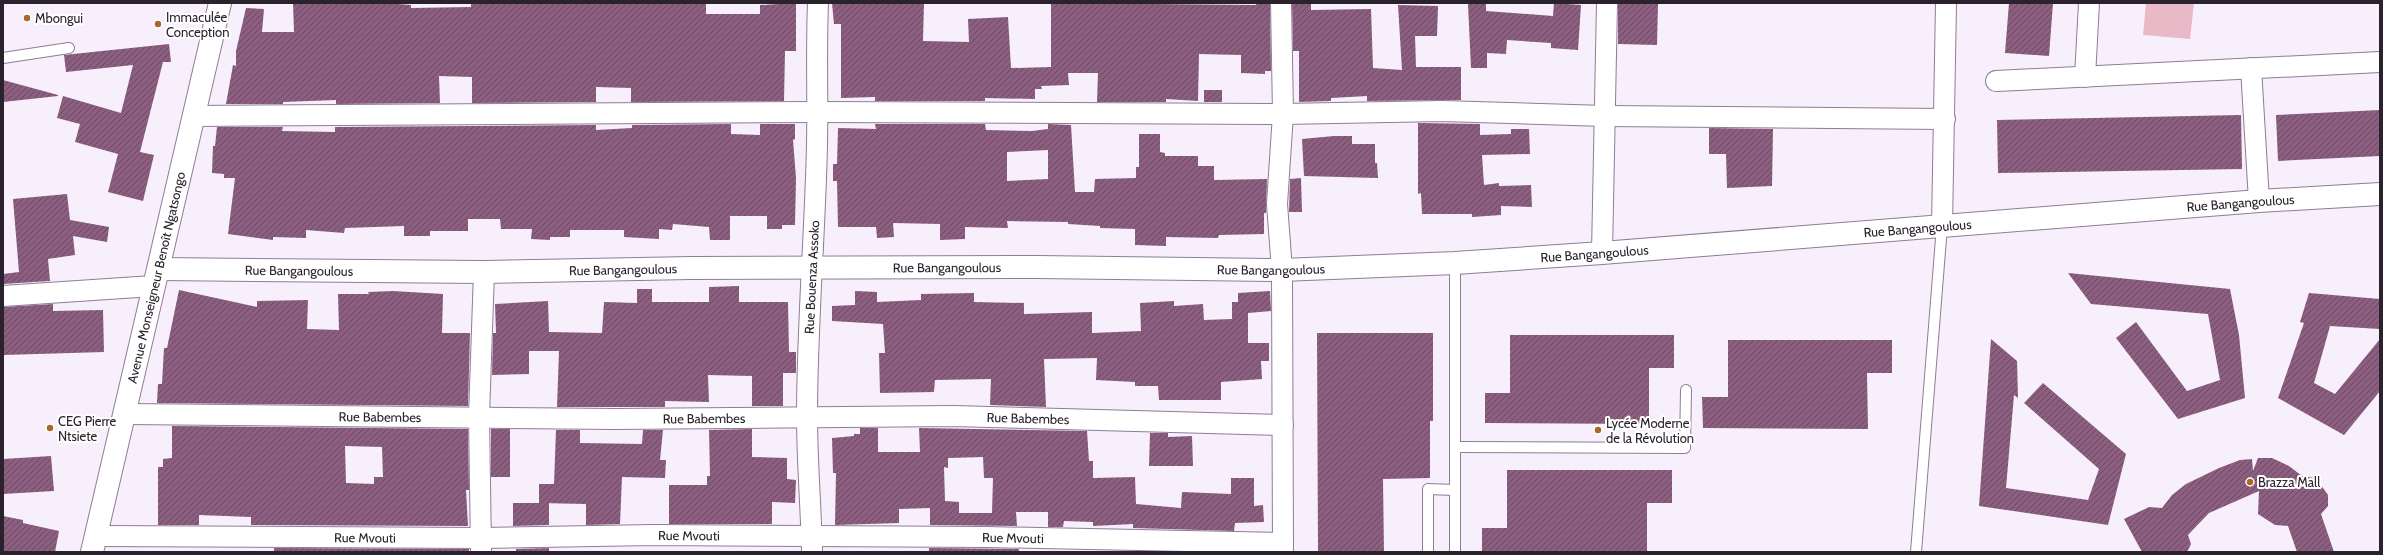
<svg xmlns="http://www.w3.org/2000/svg" width="2383" height="555" font-family="Cabin,sans-serif">
<style>
.grass{fill:#e9b9c7}
.building{fill:url(#building-hatch);fill-rule:evenodd}
.lines{fill:none;stroke-linecap:round;stroke-linejoin:round}
.service-casing{stroke:#8f7c97;stroke-width:12}
.minor-casing{stroke:#8f7c97;stroke-width:22}
.tertiary-casing{stroke:#8f7c97;stroke-width:24}
.service{stroke:#fff;stroke-width:10}
.minor{stroke:#fff;stroke-width:20}
.tertiary{stroke:#fff;stroke-width:22}
.poi-dot{fill:#a76a2e;stroke:#fff;stroke-width:1.5}
.labels{text-anchor:middle;stroke-width:4;stroke-linejoin:round;paint-order:stroke}
.poi-label{font-size:13px;fill:#2a222d;stroke:#fff;text-anchor:start}
.street-label{font-size:13px;fill:#2a222d;stroke:#fff}
</style>
<defs>
<pattern id="building-hatch" width="6" height="6" patternUnits="userSpaceOnUse"><rect width="6" height="6" fill="#8c5e7f"/><path d="M-1 1l2-2M0 6l6-6M5 7l2-2" fill="none" stroke="#6c4963"/></pattern>
</defs>
<rect width="100%" height="100%" fill="#f8effc"/>
<path class="grass" d="M 2146,3 L 2194,3 L 2190,39 L 2143,35 Z"/>
<g class="building">
<path d="M 293,3 L 386,3 L 411,5 L 411,8 L 471,7 L 471,3 L 706,3 L 706,14 L 760,14 L 760,5 L 796,3 L 796,51 L 785,51 L 784,101 L 631,102 L 631,88 L 596,87 L 596,102 L 472,103 L 472,77 L 439,76 L 440,103 L 336,104 L 336,100 L 283,102 L 283,104 L 226,104 L 233,65 L 236,66 L 236,51 L 246,8 L 264,9 L 262,32 L 294,32 Z"/>
<path d="M 832,3 L 924,3 L 923,41 L 969,42 L 968,19 L 1008,17 L 1011,68 L 1051,67 L 1051,3 L 1256,5 L 1256,3 L 1270,3 L 1271,71 L 1265,71 L 1265,74 L 1241,73 L 1241,55 L 1199,54 L 1198,101 L 1166,99 L 1166,102 L 1097,102 L 1098,73 L 1068,73 L 1069,85 L 1041,86 L 1042,89 L 1035,89 L 1035,99 L 985,98 L 985,101 L 875,101 L 875,97 L 841,98 L 841,24 L 834,24 Z"/>
<path d="M 1292,3 L 1311,3 L 1311,10 L 1371,9 L 1373,68 L 1402,70 L 1398,5 L 1438,6 L 1437,36 L 1415,36 L 1416,67 L 1461,67 L 1461,100 L 1367,101 L 1367,96 L 1331,98 L 1331,101 L 1299,102 L 1299,51 L 1293,51 Z"/>
<path d="M 1554,3 L 1581,5 L 1578,50 L 1551,48 L 1551,43 L 1507,40 L 1506,54 L 1487,53 L 1487,68 L 1471,68 L 1468,4 L 1486,4 L 1486,11 L 1553,16 Z"/>
<path d="M 1618,3 L 1658,3 L 1657,45 L 1618,44 Z"/>
<path d="M 2009,3 L 2053,3 L 2049,56 L 2005,53 Z"/>
<path d="M 169,44 L 171,62 L 163,62 L 140,152 L 154,155 L 143,201 L 108,192 L 118,154 L 75,142 L 80,124 L 57,118 L 63,96 L 121,113 L 133,65 L 66,72 L 64,55 Z"/>
<path d="M 3,80 L 58,95 L 58,96 L 3,102 Z"/>
<rect x="1204" y="90" width="18" height="12"/>
<path d="M 2380,110 L 2380,156 L 2278,161 L 2276,115 Z"/>
<path d="M 2241,115 L 2242,169 L 1998,173 L 1997,120 Z"/>
<path d="M 1418,123 L 1480,124 L 1480,135 L 1511,134 L 1511,129 L 1529,129 L 1530,154 L 1482,155 L 1484,185 L 1499,183 L 1499,186 L 1531,185 L 1532,207 L 1501,206 L 1501,215 L 1472,217 L 1472,214 L 1422,214 L 1421,193 L 1418,194 Z"/>
<path d="M 731,124 L 731,134 L 760,135 L 760,124 L 795,124 L 795,139 L 793,140 L 796,178 L 795,225 L 782,225 L 782,229 L 767,229 L 767,216 L 730,216 L 730,240 L 710,240 L 709,227 L 673,224 L 672,230 L 659,229 L 659,239 L 624,237 L 624,230 L 570,230 L 570,237 L 550,237 L 550,240 L 531,239 L 532,229 L 501,229 L 500,219 L 468,219 L 468,231 L 430,231 L 430,236 L 404,236 L 404,226 L 345,228 L 344,233 L 306,230 L 306,238 L 273,237 L 273,240 L 228,234 L 235,178 L 224,178 L 224,174 L 212,173 L 213,146 L 215,146 L 217,127 L 283,127 L 282,131 L 335,132 L 335,127 L 596,125 L 596,130 L 632,128 L 632,125 Z"/>
<path d="M 875,124 L 985,124 L 986,130 L 1032,131 L 1048,129 L 1048,124 L 1071,125 L 1075,192 L 1094,192 L 1095,179 L 1136,178 L 1136,167 L 1139,167 L 1139,134 L 1160,134 L 1160,152 L 1165,153 L 1165,156 L 1198,156 L 1198,166 L 1214,166 L 1214,180 L 1267,179 L 1266,213 L 1264,213 L 1264,234 L 1219,235 L 1218,238 L 1166,237 L 1166,246 L 1135,245 L 1135,229 L 1100,228 L 1100,226 L 1068,224 L 1068,222 L 1007,221 L 1008,228 L 965,227 L 965,239 L 940,240 L 940,224 L 893,223 L 894,237 L 877,238 L 876,227 L 838,227 L 837,181 L 833,181 L 833,164 L 837,164 L 838,128 L 876,129 ZM 1048,150 L 1048,179 L 1007,181 L 1007,152 Z"/>
<path d="M 1709,128 L 1773,129 L 1772,186 L 1727,188 L 1726,154 L 1709,154 Z"/>
<path d="M 1334,136 L 1352,136 L 1352,144 L 1375,144 L 1375,163 L 1377,163 L 1378,178 L 1304,176 L 1302,139 Z"/>
<path d="M 1301,178 L 1302,212 L 1289,212 L 1290,179 Z"/>
<path d="M 67,194 L 70,220 L 109,227 L 107,242 L 73,236 L 75,255 L 48,259 L 50,281 L 3,284 L 3,274 L 19,272 L 13,199 Z"/>
<path d="M 2068,273 L 2230,289 L 2239,335 L 2245,398 L 2178,419 L 2116,338 L 2136,322 L 2187,391 L 2220,380 L 2208,314 L 2091,304 Z"/>
<path d="M 739,286 L 739,302 L 788,302 L 789,352 L 796,352 L 796,373 L 783,373 L 783,406 L 752,406 L 752,376 L 708,375 L 709,402 L 665,401 L 665,407 L 557,407 L 559,351 L 529,351 L 529,374 L 492,375 L 493,333 L 496,333 L 495,304 L 548,301 L 549,332 L 602,333 L 604,302 L 637,303 L 637,289 L 652,289 L 652,302 L 709,302 L 709,287 Z"/>
<path d="M 179,290 L 257,307 L 257,301 L 308,300 L 307,329 L 339,330 L 338,294 L 369,294 L 368,292 L 393,291 L 443,294 L 442,333 L 470,333 L 468,406 L 157,403 L 158,384 L 162,384 L 164,348 L 167,348 Z"/>
<path d="M 855,291 L 877,292 L 877,302 L 921,300 L 921,294 L 974,293 L 974,302 L 1024,303 L 1024,314 L 1092,312 L 1092,333 L 1141,331 L 1140,303 L 1174,301 L 1174,306 L 1203,304 L 1204,320 L 1232,319 L 1232,302 L 1238,302 L 1238,293 L 1270,291 L 1271,311 L 1248,313 L 1248,343 L 1269,343 L 1269,361 L 1261,361 L 1262,379 L 1221,382 L 1221,400 L 1159,400 L 1158,386 L 1135,386 L 1135,382 L 1096,380 L 1097,358 L 1044,359 L 1046,407 L 990,405 L 991,379 L 935,380 L 934,392 L 880,393 L 879,353 L 885,353 L 883,324 L 832,321 L 832,306 L 855,305 Z"/>
<path d="M 2309,293 L 2380,299 L 2380,329 L 2330,326 L 2314,383 L 2335,394 L 2380,339 L 2380,391 L 2344,435 L 2278,398 L 2304,323 L 2300,322 Z"/>
<path d="M 53,304 L 53,311 L 103,310 L 104,352 L 3,355 L 3,307 Z"/>
<path d="M 1317,333 L 1433,333 L 1433,421 L 1430,421 L 1430,478 L 1383,479 L 1384,552 L 1318,552 Z"/>
<path d="M 1510,335 L 1674,335 L 1674,368 L 1649,368 L 1649,424 L 1485,423 L 1485,393 L 1510,393 Z"/>
<path d="M 1991,339 L 2017,361 L 2018,398 L 2014,395 L 2006,488 L 2088,500 L 2099,469 L 2024,403 L 2043,383 L 2126,454 L 2108,525 L 1979,506 Z"/>
<path d="M 1728,340 L 1892,340 L 1892,373 L 1867,373 L 1868,429 L 1703,428 L 1702,397 L 1728,397 Z"/>
<path d="M 172,426 L 468,429 L 469,490 L 466,490 L 468,526 L 251,525 L 251,517 L 199,515 L 199,525 L 158,525 L 158,467 L 163,467 L 163,459 L 172,458 ZM 345,446 L 382,447 L 383,477 L 374,477 L 374,484 L 346,483 Z"/>
<path d="M 860,428 L 878,428 L 878,452 L 920,452 L 919,428 L 1087,431 L 1089,461 L 1093,461 L 1093,478 L 1135,477 L 1136,504 L 1181,508 L 1182,492 L 1231,494 L 1231,478 L 1254,478 L 1254,506 L 1263,505 L 1264,522 L 1235,523 L 1234,531 L 1133,528 L 1133,524 L 1093,526 L 1093,522 L 1064,521 L 1063,527 L 1048,527 L 1048,512 L 1016,512 L 1017,526 L 930,525 L 930,508 L 899,509 L 899,523 L 835,525 L 836,473 L 833,473 L 832,438 L 854,436 L 854,434 L 860,434 ZM 983,457 L 984,478 L 993,478 L 992,513 L 959,513 L 959,502 L 945,501 L 944,467 L 948,468 L 948,458 Z"/>
<rect x="491" y="429" width="19" height="48"/>
<path d="M 752,429 L 752,457 L 787,458 L 787,479 L 796,480 L 795,503 L 772,502 L 772,524 L 669,524 L 669,485 L 707,485 L 707,476 L 710,476 L 709,430 Z"/>
<path d="M 556,430 L 580,430 L 580,443 L 642,444 L 643,430 L 663,430 L 660,460 L 666,460 L 665,478 L 622,477 L 620,524 L 586,525 L 586,504 L 539,503 L 539,484 L 554,484 Z"/>
<path d="M 1150,433 L 1168,433 L 1168,437 L 1192,436 L 1193,466 L 1149,466 Z"/>
<path d="M 51,456 L 54,491 L 3,494 L 3,459 Z"/>
<path d="M 2258,458 L 2272,458 L 2289,466 L 2302,476 L 2314,478 L 2321,485 L 2328,495 L 2328,506 L 2321,514 L 2334,552 L 2297,552 L 2288,526 L 2275,525 L 2258,514 L 2259,491 L 2209,513 L 2188,535 L 2191,544 L 2187,552 L 2142,552 L 2124,519 L 2149,507 L 2162,508 L 2172,495 L 2186,484 L 2219,468 L 2240,460 L 2252,459 L 2253,471 Z"/>
<path d="M 1507,470 L 1672,470 L 1672,503 L 1647,503 L 1647,552 L 1482,552 L 1482,528 L 1507,528 Z"/>
<path d="M 513,503 L 549,503 L 549,525 L 513,526 Z"/>
<path d="M 3,516 L 23,520 L 23,523 L 59,531 L 55,552 L 3,552 Z"/>
<path d="M 274,548 L 469,549 L 469,552 L 274,552 Z"/>
<path d="M 549,548 L 549,552 L 516,552 L 516,549 Z"/>
<path d="M 929,548 L 1019,549 L 1019,552 L 929,552 Z"/>
</g>
<g class="lines">
<defs>
<g id="service">
<path d="M 3,58 L 69,48"/>
<path d="M 1456,447 L 1685,448 L 1686,390"/>
<path d="M 1428,552 L 1428,489 L 1455,490"/>
<path d="M 1455,552 L 1455,263"/>
<path d="M 1916,552 L 1942,226"/>
</g>
<g id="minor">
<path d="M 1281,3 L 1283,114 L 1277,204 L 1282,270 L 1283,552"/>
<path d="M 2251,68 L 2259,201"/>
<path d="M 2085,77 L 2089,3"/>
<path d="M 1996,81 L 2380,62"/>
<path d="M 194,116 L 818,112 L 1283,114 L 1442,111 L 1605,116 L 1945,119"/>
<path d="M 1942,226 L 1946,3"/>
<path d="M 1602,253 L 1607,3"/>
<path d="M 3,296 L 153,286"/>
<path id="s1" d="M 125,414 L 615,419 L 953,416 L 1283,425"/>
<path id="s2" d="M 96,536 L 482,538 L 654,535 L 986,537 L 1283,543"/>
<path d="M 481,550 L 479,416 L 484,272"/>
<path id="s3" d="M 812,552 C 811,507 807,461 807,416 C 807,326 815,235 817,145 C 818,97 816,50 818,3"/>
</g>
<g id="tertiary">
<path id="s4" d="M 159,269 L 484,272 L 691,268 L 1037,267 L 1282,270 L 1455,263 L 1602,253 L 2259,201 L 2380,194"/>
<path id="s5" d="M 92,552 L 220,3"/>
</g>
</defs>
<use href="#service" class="service-casing"/>
<use href="#minor" class="minor-casing"/>
<use href="#tertiary" class="tertiary-casing"/>
<use href="#service" class="service"/>
<use href="#minor" class="minor"/>
<use href="#tertiary" class="tertiary"/>
</g>
<g class="poi-dot">
<circle cx="27" cy="18" r="4"/>
<circle cx="158" cy="24" r="4"/>
<circle cx="50" cy="428" r="4"/>
<circle cx="1598" cy="430" r="4"/>
<circle cx="2250" cy="482" r="4"/>
</g>
<g class="labels">
<g class="poi-label">
<text x="166" y="22">Immaculée<tspan x="166" dy="15">Conception</tspan></text>
<text x="35" y="23">Mbongui</text>
<text x="58" y="426">CEG Pierre<tspan x="58" dy="15">Ntsiete</tspan></text>
<text x="1606" y="428">Lycée Moderne<tspan x="1606" dy="15">de la Révolution</tspan></text>
<text x="2258" y="487">Brazza Mall</text>
</g>
<g class="street-label">
<text dy="5" stroke="none"><textPath href="#s4" startOffset="2084">Rue Bangangoulous</textPath></text>
<text dy="5" stroke="none"><textPath href="#s4" startOffset="1760">Rue Bangangoulous</textPath></text>
<text dy="5" stroke="none"><textPath href="#s4" startOffset="1436">Rue Bangangoulous</textPath></text>
<text dy="5" stroke="none"><textPath href="#s4" startOffset="788">Rue Bangangoulous</textPath></text>
<text dy="5" stroke="none"><textPath href="#s4" startOffset="1112">Rue Bangangoulous</textPath></text>
<text dy="5" stroke="none"><textPath href="#s4" startOffset="140">Rue Bangangoulous</textPath></text>
<text dy="5" stroke="none"><textPath href="#s4" startOffset="464">Rue Bangangoulous</textPath></text>
<text dy="5" stroke="none"><textPath href="#s3" startOffset="275">Rue Bouenza Assoko</textPath></text>
<text dy="5" stroke="none"><textPath href="#s5" startOffset="282">Avenue Monseigneur Benoît Ngatsongo</textPath></text>
<text dy="5" stroke="none"><textPath href="#s1" startOffset="255">Rue Babembes</textPath></text>
<text dy="5" stroke="none"><textPath href="#s1" startOffset="579">Rue Babembes</textPath></text>
<text dy="5" stroke="none"><textPath href="#s1" startOffset="903">Rue Babembes</textPath></text>
<text dy="5" stroke="none"><textPath href="#s2" startOffset="593">Rue Mvouti</textPath></text>
<text dy="5" stroke="none"><textPath href="#s2" startOffset="269">Rue Mvouti</textPath></text>
<text dy="5" stroke="none"><textPath href="#s2" startOffset="917">Rue Mvouti</textPath></text>
</g>
</g>
<rect width="2383" height="555" fill="none" stroke="#2a222d" stroke-width="8"/>
</svg>
